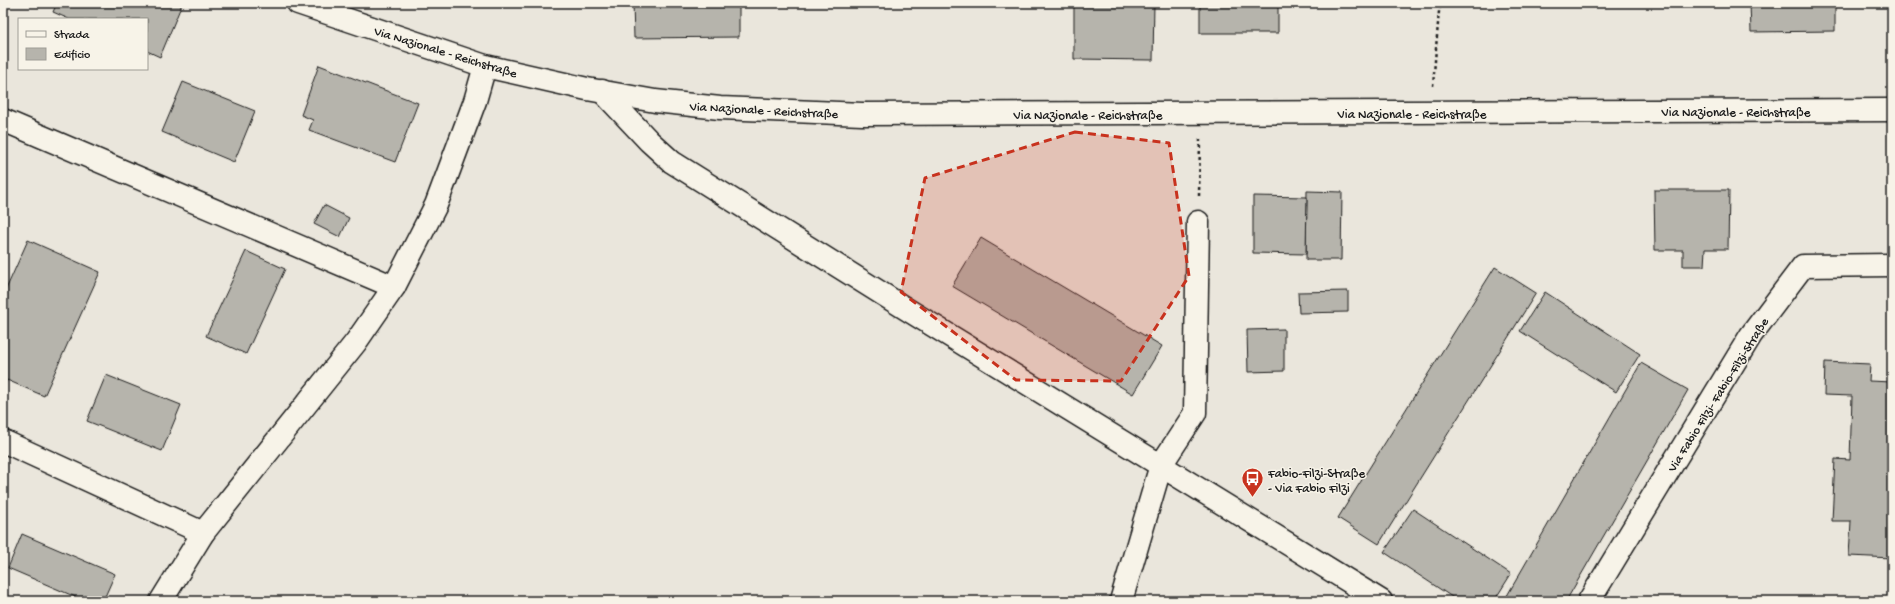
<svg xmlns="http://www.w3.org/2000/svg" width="1895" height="604" font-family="'Gochi Hand',sans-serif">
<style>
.building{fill:#b6b4ac;stroke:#1c1c1c}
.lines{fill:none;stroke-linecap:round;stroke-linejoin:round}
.minor-casing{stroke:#1c1c1c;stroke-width:25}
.major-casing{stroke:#1c1c1c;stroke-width:25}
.path{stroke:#1c1c1c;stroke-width:2.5;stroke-dasharray:3 3;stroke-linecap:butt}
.minor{stroke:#f7f3e8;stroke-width:22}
.major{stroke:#f7f3e8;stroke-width:22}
.marked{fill:#c8321e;fill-opacity:0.2;stroke:#c8321e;stroke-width:3;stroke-dasharray:8 5;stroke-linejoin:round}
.labels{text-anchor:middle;stroke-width:3;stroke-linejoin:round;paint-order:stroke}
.street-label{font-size:13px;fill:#1c1c1c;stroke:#f7f3e8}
.poi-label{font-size:13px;fill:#1c1c1c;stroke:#f7f3e8;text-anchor:start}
</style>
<rect width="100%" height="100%" fill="#eae6dc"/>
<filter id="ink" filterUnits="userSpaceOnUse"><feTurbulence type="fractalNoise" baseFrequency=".025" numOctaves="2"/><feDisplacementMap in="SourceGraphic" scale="8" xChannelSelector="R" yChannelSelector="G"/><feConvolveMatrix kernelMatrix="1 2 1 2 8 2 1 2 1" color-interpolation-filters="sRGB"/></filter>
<g filter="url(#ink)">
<g class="building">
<path d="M 57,3 L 181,3 L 182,4 L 160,57 L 147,51 L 147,19 L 69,19 L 53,12 Z"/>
<path d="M 633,3 L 739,3 L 739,37 L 634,38 Z"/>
<path d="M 1074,3 L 1154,3 L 1153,60 L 1074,59 Z"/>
<rect x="1200" y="3" width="78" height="30"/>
<path d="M 1750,3 L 1835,3 L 1835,31 L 1751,32 Z"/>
<path d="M 319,65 L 418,103 L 395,162 L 309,130 L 313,120 L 301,115 Z"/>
<path d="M 183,82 L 255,111 L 234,162 L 162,132 Z"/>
<path d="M 1654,190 L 1729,190 L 1728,249 L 1705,249 L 1704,266 L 1683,266 L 1683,250 L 1655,250 Z"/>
<path d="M 1307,191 L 1342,192 L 1341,260 L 1306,260 Z"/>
<path d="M 1253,196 L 1307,197 L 1306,254 L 1253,253 Z"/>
<path d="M 324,205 L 349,218 L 340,237 L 314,224 Z"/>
<path d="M 981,238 L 1162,346 L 1133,394 L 952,286 Z"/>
<path d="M 28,240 L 100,272 L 44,396 L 7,380 L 3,388 L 3,296 Z"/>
<path d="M 246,251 L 285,269 L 246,354 L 206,336 Z"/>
<path d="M 1495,267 L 1536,293 L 1379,544 L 1338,518 Z"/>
<path d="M 1348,291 L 1348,312 L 1299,313 L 1298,292 Z"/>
<path d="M 1545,292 L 1640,354 L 1616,392 L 1520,331 Z"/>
<path d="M 1284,329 L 1284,371 L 1248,372 L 1247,330 Z"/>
<path d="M 1825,362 L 1870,364 L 1869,381 L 1892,382 L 1892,558 L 1849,556 L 1851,521 L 1832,521 L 1835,459 L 1850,460 L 1852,396 L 1824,395 Z"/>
<path d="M 1641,363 L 1688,390 L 1566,601 L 1504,601 Z"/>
<path d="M 106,375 L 181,405 L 162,451 L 87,421 Z"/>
<path d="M 1413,509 L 1511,574 L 1494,601 L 1458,601 L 1384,552 Z"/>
<path d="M 22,534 L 115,574 L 103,601 L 85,601 L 8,568 Z"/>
</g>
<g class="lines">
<defs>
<g id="minor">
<path d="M 602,91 L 649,141 L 672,162 L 908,310 L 1381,601"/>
<path d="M 3,120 L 394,287"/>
<path d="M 3,441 L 203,533"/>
<path d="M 161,601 L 203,533 L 356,342 L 394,287 L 436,205 L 475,101 L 485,66"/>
<path d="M 1121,601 L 1161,465 L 1195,413 L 1198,222"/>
<path d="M 1589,601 L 1751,335 L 1803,266 L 1892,265"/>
</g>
<path id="major" d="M 298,3 L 485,66 L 587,89 L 655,101 L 720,108 L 862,114 L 1892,110"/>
</defs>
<use href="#minor" class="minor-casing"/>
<use href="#major" class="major-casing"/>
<g class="path">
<path d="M 1433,86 L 1439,11 L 1441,3"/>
<path d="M 1199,196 L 1200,139"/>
</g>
<use href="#minor" class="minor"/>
<use href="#major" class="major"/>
</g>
</g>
<path class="marked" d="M 1075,132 L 1169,143 L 1189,276 L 1121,381 L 1016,380 L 901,292 L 925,178 Z"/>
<defs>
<symbol id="bus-pin" viewBox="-11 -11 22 30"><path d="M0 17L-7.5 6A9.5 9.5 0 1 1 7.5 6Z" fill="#c8321e" stroke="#f7f3e8"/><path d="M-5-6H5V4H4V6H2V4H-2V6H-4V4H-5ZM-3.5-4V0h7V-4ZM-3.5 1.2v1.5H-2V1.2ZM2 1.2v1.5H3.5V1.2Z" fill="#fff"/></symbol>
</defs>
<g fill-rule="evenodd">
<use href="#bus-pin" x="1240" y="466" width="25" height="34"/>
</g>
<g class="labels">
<g class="street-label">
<text transform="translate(446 51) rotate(17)" y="5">Via Nazionale - Reichstraße</text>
<text transform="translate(764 109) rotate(3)" y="5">Via Nazionale - Reichstraße</text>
<text x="1736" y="116">Via Nazionale - Reichstraße</text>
<text x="1412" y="118">Via Nazionale - Reichstraße</text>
<text x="1088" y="119">Via Nazionale - Reichstraße</text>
<text transform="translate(1717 394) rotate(-58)" y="5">Via Fabio Filzi- Fabio-Filzi-Straße</text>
</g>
<g class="poi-label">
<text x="1268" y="477">Fabio-Filzi-Straße<tspan x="1268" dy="15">- Via Fabio Filzi</tspan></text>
</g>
</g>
<rect width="1895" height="604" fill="none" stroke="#f7f3e8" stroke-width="16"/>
<rect x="8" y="8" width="1879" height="588" fill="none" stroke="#1c1c1c" stroke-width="1.5" filter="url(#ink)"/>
<rect x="18" y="18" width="130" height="52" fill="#f7f3e8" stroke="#9f9d96"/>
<rect x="26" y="31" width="20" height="6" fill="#f7f3e8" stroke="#9f9d96"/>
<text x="54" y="38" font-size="12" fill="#1c1c1c">Strada</text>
<rect x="26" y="48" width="20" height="12" fill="#b6b4ac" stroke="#9f9d96"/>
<text x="54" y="58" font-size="12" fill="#1c1c1c">Edificio</text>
</svg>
